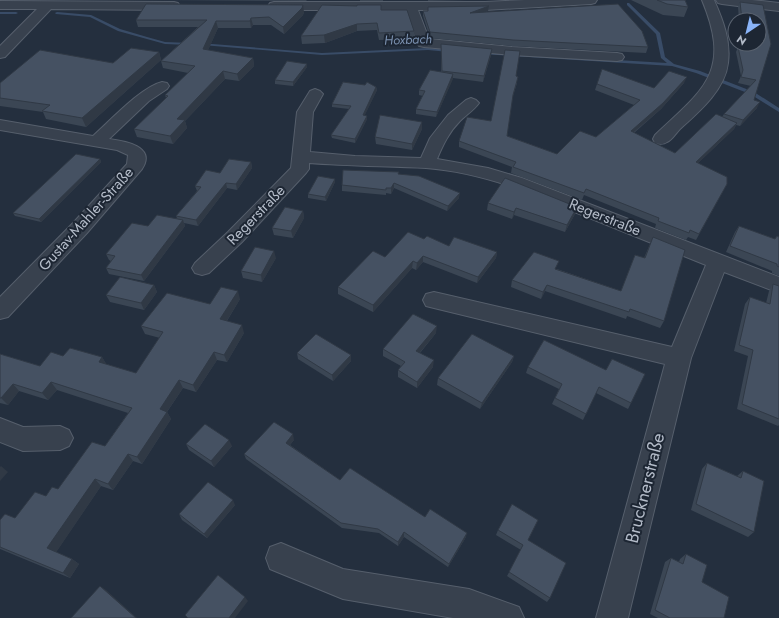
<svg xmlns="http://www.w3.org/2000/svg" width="779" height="618" font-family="Jost,sans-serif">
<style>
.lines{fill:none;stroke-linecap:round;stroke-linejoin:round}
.stream{fill:#394c67;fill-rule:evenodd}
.minor-casing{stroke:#565f6c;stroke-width:2}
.minor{fill:#38414e;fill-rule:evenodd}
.wall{fill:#3b4654}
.shaded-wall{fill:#303945}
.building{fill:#455162;stroke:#303945}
.labels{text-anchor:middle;stroke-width:4;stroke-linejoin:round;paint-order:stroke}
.far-water-label{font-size:13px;font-style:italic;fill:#7c92b1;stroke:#1d2633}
.street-label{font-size:15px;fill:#b4bcc9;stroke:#1d2633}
.near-street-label{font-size:18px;fill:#b4bcc9;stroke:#1d2633}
</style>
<rect width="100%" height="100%" fill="#242f3e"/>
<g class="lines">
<g class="stream">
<path d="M 627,3 L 629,3 L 660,33 L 665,57 L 674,64 L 700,71 L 754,92 L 779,108 L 779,112 L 750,94 L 696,73 L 672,66 L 481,54 L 479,53 L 481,52 L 667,63 L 661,58 L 656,34 L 627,5 Z"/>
<path d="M 0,12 L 16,12 L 18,13 L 16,14 L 0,14 Z"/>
<path d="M 57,12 L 91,15 L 120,29 L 147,37 L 165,42 L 190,43 L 192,44 L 190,45 L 165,44 L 118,31 L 90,17 L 56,14 L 55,13 Z"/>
<path d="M 200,43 L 322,53 L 428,48 L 449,50 L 451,51 L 449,52 L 428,50 L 322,55 L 202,45 L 200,44 Z"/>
</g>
<defs>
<g id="minor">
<path d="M 525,0 L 597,0 L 595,3 L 591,4 L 485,10 L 418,10 L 429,39 L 512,47 L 617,53 L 622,54 L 624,57 L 622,60 L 617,61 L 512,55 L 424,47 L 419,46 L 417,43 L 406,10 L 274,10 L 270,9 L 268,6 L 270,3 L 274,2 L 485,2 Z"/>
<path d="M 702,0 L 714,0 C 723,20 731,41 728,63 C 725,90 699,112 680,129 C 676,133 672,140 667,142 C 663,145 659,144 655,143 L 653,139 L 655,135 C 704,89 732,72 702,0 Z"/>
<path d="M 716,0 L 752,0 L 779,3 L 779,11 L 722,4 L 718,3 Z"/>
<path d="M 0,1 L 174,2 L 178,3 L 180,6 L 178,9 L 174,10 L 51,9 L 5,57 L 0,58 L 0,46 L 37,9 L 0,9 Z"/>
<path d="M 162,82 L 167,83 L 169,86 L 167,89 L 149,101 L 109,139 C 124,141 157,146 142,169 L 87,233 L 8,317 L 0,319 L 0,297 L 73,223 L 127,164 L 128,155 L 117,150 L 0,130 L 0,120 L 93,136 C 110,121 141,87 162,82 Z"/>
<path d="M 315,89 L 320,91 L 323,94 L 313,112 L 310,152 L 355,156 L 421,158 L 430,138 L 448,115 L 466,100 L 471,98 L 476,100 L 479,103 C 474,110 466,115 460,121 C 449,132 443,145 437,159 L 488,168 L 522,178 L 779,277 L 779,293 L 724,272 L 691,358 L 628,618 L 596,618 L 665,364 L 434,308 L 426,306 L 423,300 L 426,294 L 434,292 L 672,347 L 706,265 L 510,186 C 483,177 454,170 426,168 C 387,166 348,166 309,163 L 309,169 L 306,173 L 242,242 L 209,273 L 202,275 L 195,273 L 192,268 L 195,263 L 228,232 L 291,168 L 297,112 L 310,91 Z"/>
<path d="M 0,418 L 23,427 L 60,426 L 69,430 L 73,438 L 69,446 L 60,450 L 23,451 L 0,442 Z"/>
<path d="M 281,543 L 343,569 L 469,589 L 519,607 L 524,618 L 453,618 L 343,599 L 270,569 L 266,558 L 270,547 Z"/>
</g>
</defs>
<use href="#minor" class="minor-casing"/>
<use href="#minor" class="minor"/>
</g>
<g class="wall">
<path d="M 155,0 L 307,0 L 306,1 Z"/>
<rect x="360" y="0" width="23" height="1"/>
<path d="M 428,0 L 468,0 L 428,1 Z"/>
<path d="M 631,0 L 685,0 L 688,7 L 684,17 L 663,15 Z"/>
<path d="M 740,2 L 763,5 L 754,100 L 757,108 L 740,126 L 736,125 L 734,129 L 698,163 L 727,184 L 696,240 L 688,237 L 686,240 L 655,228 L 656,224 L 584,195 L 582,200 L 511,173 L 512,167 L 459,147 L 459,141 L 491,121 L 516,76 L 517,83 L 512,99 L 507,136 L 557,154 L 596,137 L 634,105 L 595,90 L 597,84 L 654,88 L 684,83 L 661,109 L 634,133 L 675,153 L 722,117 L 724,114 L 751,86 L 738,83 L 741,76 L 736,52 L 738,47 L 743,47 L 742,44 L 759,44 L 759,20 L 739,20 L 738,7 Z"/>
<path d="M 381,5 L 381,10 L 414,31 L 414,39 L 379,40 L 377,30 L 357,31 L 325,43 L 302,44 L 301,36 L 357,6 Z"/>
<path d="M 489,6 L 488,11 L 486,12 L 648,47 L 646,53 L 512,46 L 430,38 L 423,16 L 423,11 Z"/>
<path d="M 304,12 L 303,15 L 284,34 L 271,25 L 253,25 L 251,28 L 218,28 L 208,50 L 253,58 L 254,66 L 239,81 L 225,79 L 185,121 L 187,128 L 173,144 L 137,137 L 134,129 L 166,98 L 165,95 L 188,73 L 163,68 L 161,61 L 198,27 L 138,27 L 136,20 Z"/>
<path d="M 441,44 L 492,49 L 491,55 L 483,82 L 453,78 L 436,117 L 416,114 L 416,109 L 423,96 L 419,95 L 419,90 L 441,72 Z"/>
<path d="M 159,52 L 161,60 L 86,127 L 46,119 L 43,112 L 0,106 L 0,83 L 113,63 Z"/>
<path d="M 307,64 L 307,67 L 293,86 L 275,84 L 275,80 Z"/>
<path d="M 376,87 L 377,90 L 364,116 L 367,116 L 367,119 L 355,143 L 332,138 L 331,135 L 349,109 L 332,107 L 332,104 Z"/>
<path d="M 422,129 L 412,150 L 376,144 L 375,137 Z"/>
<path d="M 100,159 L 101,162 L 41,222 L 15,216 L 13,213 Z"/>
<path d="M 251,162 L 252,168 L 237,190 L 227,188 L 198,226 L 184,223 L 185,226 L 144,281 L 109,274 L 106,268 L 111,261 L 109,260 L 106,254 L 148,226 L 177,218 L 176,216 L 197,191 L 195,186 L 220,173 Z"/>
<path d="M 399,174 L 459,198 L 447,211 L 394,188 L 391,194 L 386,193 L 386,195 L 342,191 L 342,185 Z"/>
<path d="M 335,179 L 335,182 L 326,201 L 308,198 L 308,194 Z"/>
<path d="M 488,203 L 575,214 L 565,232 L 514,215 L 512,219 L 487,210 Z"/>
<path d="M 303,211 L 304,218 L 293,238 L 274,235 L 272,228 Z"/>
<path d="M 739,226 L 775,239 L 777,236 L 779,237 L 779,276 L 772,273 L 772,271 L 726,252 L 735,232 Z"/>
<path d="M 653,237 L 664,321 L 660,328 L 627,316 L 626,319 L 545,291 L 541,299 L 511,287 L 512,280 L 557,269 L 621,291 L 635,255 L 644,258 Z"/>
<path d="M 424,239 L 449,246 L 497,252 L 496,258 L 477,283 L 423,262 L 416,270 L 412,268 L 373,312 L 338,294 L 338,287 L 385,257 Z"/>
<path d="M 276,258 L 262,282 L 243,278 L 241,271 Z"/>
<path d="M 773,284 L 779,286 L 779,425 L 778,426 L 737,409 L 748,356 L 734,351 L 745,304 L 750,297 L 766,303 L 769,291 Z"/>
<path d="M 154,285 L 157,292 L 144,310 L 110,302 L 106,295 Z"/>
<path d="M 240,299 L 227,321 L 244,333 L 227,362 L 217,360 L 196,392 L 183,388 L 167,412 L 171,419 L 142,464 L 133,461 L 113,490 L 101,486 L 56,552 L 72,559 L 79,564 L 70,578 L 0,549 L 0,520 L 15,518 L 46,496 L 58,489 L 105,446 L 128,413 L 57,390 L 48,400 L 19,391 L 8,405 L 0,403 L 0,354 L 40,366 L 63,356 L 102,357 L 106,364 L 136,373 L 160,338 L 145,334 L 141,326 L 210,304 Z"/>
<path d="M 436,333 L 420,353 L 433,367 L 417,388 L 398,377 L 398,370 L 401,366 L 383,356 L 383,349 Z"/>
<path d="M 544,340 L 631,403 L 628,409 L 596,393 L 583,420 L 552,404 L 559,389 L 526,373 L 528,367 Z"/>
<path d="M 297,353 L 351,355 L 351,361 L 333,381 L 298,359 Z"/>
<path d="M 514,356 L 512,362 L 480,409 L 437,385 L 438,378 Z"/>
<path d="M 294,440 L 290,445 L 340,480 L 425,517 L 466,537 L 448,567 L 404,537 L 398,546 L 379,533 L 342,528 L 246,459 L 244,454 Z"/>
<path d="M 186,444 L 232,446 L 214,467 L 189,450 Z"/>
<path d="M 707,463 L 737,476 L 743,471 L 754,532 L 748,537 L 691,510 L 702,469 Z"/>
<path d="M 235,505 L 207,538 L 182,520 L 179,514 Z"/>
<path d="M 498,530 L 528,540 L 550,598 L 547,602 L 507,576 L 521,550 L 496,535 Z"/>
<path d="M 686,554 L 702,582 L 724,618 L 658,618 L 650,614 L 665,562 L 671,558 L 679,562 L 680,559 Z"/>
</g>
<g class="shaded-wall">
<path d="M 303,5 L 304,12 L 303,15 L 284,34 L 283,27 Z"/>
<path d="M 489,6 L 488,11 L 469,19 L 470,13 Z"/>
<path d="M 251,18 L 253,25 L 251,28 L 250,21 Z"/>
<path d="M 216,21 L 218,28 L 205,57 L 203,49 Z"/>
<path d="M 357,24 L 357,31 L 325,43 L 324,35 Z"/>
<path d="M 492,49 L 491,55 L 483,82 L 484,76 Z"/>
<path d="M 159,52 L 161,60 L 86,127 L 82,118 Z"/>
<path d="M 253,58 L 254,66 L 239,81 L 237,74 Z"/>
<path d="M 307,64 L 307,67 L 293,86 L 293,82 Z"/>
<path d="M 223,71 L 225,79 L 185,121 L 187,128 L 173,144 L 170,136 L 177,119 Z"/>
<path d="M 453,74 L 453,79 L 436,117 L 437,112 Z"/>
<path d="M 687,77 L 684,83 L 661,109 L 628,137 L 631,131 Z"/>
<path d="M 376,87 L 377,90 L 363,119 L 363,115 Z"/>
<path d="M 760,102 L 757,108 L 740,126 L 743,120 Z"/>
<path d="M 367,116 L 367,119 L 355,143 L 355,139 Z"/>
<path d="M 422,122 L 422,129 L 412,150 L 412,144 Z"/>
<path d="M 737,123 L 734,129 L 693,168 L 696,162 Z"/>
<path d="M 100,159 L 101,162 L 41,222 L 39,219 Z"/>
<path d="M 251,162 L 252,168 L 237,190 L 236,184 Z"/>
<path d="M 335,179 L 335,182 L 326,201 L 325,197 Z"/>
<path d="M 226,183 L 227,188 L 198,226 L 196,220 Z"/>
<path d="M 394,183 L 394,188 L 391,194 L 391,188 Z"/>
<path d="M 460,193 L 459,198 L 447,211 L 448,206 Z"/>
<path d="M 577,207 L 575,214 L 565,232 L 567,225 Z"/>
<path d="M 516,208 L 514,215 L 512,219 L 514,212 Z"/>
<path d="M 303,211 L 304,218 L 293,238 L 291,231 Z"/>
<path d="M 183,220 L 185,226 L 144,281 L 141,275 Z"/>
<path d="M 274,251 L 276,258 L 262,282 L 261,275 Z"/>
<path d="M 497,252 L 496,258 L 477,283 L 478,277 Z"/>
<path d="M 423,256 L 423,262 L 416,270 L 417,263 Z"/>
<path d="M 413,261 L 412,268 L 373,312 L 373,305 Z"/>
<path d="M 154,285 L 157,292 L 144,310 L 141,303 Z"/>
<path d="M 547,285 L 545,291 L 541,299 L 543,292 Z"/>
<path d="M 238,291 L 240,299 L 223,327 L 220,319 Z"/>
<path d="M 242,325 L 244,333 L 227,362 L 224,355 Z"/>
<path d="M 437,326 L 436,333 L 416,357 L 416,351 Z"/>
<path d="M 214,352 L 217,360 L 196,392 L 193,385 Z"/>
<path d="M 351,355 L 351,361 L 333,381 L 332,375 Z"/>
<path d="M 514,356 L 512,362 L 480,409 L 482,403 Z"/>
<path d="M 102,357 L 107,365 L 99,362 Z"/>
<path d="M 434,360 L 433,367 L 417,388 L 417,382 Z"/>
<path d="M 179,380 L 183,388 L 164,416 L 160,409 Z"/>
<path d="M 51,382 L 57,390 L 48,400 L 42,393 Z"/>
<path d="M 13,384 L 19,391 L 8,405 L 1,398 Z"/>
<path d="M 167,412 L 171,419 L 142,464 L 137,457 Z"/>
<path d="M 293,434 L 294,440 L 287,448 L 286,443 Z"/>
<path d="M 229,440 L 232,446 L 214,467 L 211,461 Z"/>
<path d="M 128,454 L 133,461 L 113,490 L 108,484 Z"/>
<path d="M 1,466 L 8,472 L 0,481 L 0,467 Z"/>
<path d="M 95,479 L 101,486 L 55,554 L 47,548 Z"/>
<path d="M 233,500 L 235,505 L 207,538 L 204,534 Z"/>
<path d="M 404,532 L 404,537 L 398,546 L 398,542 Z"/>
<path d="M 467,533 L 466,537 L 448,567 L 449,564 Z"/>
<path d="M 72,559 L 79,564 L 70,578 L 63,573 Z"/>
<path d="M 100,586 L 106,590 L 137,618 L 135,618 Z"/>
<path d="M 245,597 L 248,601 L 235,618 L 229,618 Z"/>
</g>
<g class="building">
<path d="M 657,0 L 685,0 L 688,7 L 667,4 Z"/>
<path d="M 740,2 L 763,5 L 771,44 L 754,100 L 760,102 L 743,120 L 724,114 L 756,80 L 741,77 L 743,70 L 738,47 L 746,48 L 745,44 L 759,44 L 759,20 L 742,20 Z"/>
<path d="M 146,4 L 303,5 L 302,8 L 283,27 L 269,17 L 251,18 L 250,21 L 216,21 L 203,49 L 253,58 L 237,74 L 223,71 L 177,119 L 185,120 L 170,136 L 134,129 L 168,96 L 165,95 L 195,66 L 161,61 L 207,20 L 136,20 Z"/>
<path d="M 618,4 L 642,31 L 648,47 L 513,40 L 430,32 L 423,11 L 428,11 L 428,7 L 489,6 L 470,13 Z"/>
<path d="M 322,5 L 357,6 L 357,5 L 381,5 L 381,10 L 407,10 L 414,31 L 379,33 L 377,23 L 357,24 L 324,35 L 301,36 Z"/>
<path d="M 441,44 L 492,49 L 484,76 L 442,71 Z"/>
<path d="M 131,48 L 159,52 L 82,118 L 42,111 L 50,105 L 0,98 L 0,83 L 40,50 L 113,63 Z"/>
<path d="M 505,50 L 520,51 L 516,76 L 518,77 L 513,95 L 507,136 L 557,154 L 580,131 L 596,137 L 640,100 L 597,84 L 602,69 L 654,88 L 669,71 L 687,77 L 663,103 L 631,131 L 675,153 L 716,114 L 737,123 L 696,162 L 727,177 L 727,184 L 699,234 L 690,230 L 689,233 L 658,221 L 659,218 L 586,189 L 584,193 L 513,167 L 516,162 L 459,141 L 467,117 L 491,121 Z"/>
<path d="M 287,61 L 307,64 L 293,82 L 275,80 Z"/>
<path d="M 430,70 L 453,74 L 437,112 L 416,109 L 425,91 L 419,90 Z"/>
<path d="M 343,82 L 365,85 L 367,82 L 376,87 L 363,115 L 367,116 L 355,139 L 331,135 L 351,106 L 332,104 Z"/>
<path d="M 380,115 L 422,122 L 412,144 L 375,137 Z"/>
<path d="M 76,154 L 100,159 L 39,219 L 13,213 Z"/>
<path d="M 229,159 L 251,162 L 236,184 L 226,183 L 196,220 L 176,216 L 201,187 L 195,186 L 206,170 L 220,173 Z"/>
<path d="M 343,170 L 399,172 L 398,174 L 419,176 L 460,193 L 448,206 L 394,183 L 391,188 L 386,188 L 386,190 L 342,185 Z"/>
<path d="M 318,176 L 335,179 L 325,197 L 308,194 Z"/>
<path d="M 505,178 L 577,207 L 567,225 L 516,208 L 514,212 L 488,203 Z"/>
<path d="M 285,207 L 303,211 L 291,231 L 272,228 Z"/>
<path d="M 157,215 L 183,220 L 141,275 L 106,268 L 115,256 L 106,254 L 132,223 L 148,226 Z"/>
<path d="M 739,226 L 775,239 L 777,236 L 779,237 L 779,267 L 777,266 L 777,264 L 730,246 Z"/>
<path d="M 408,232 L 424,239 L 427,236 L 449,246 L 454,237 L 497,252 L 478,277 L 423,256 L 417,263 L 413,261 L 373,305 L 338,287 L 373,251 L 385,257 Z"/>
<path d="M 653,237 L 685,250 L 664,321 L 630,309 L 629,312 L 547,285 L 543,292 L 512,280 L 534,252 L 559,261 L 555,269 L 621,291 L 635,255 L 645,258 Z"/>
<path d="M 255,247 L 274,251 L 261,275 L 241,271 Z"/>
<path d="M 120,277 L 154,285 L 141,303 L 106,295 Z"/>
<path d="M 773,284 L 779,286 L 779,419 L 742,404 L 753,350 L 739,345 L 750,297 L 770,304 Z"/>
<path d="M 221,287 L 238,291 L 220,319 L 242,325 L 224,355 L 214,352 L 193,385 L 179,380 L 160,409 L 167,412 L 137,457 L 128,454 L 108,484 L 95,479 L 47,548 L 72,559 L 63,573 L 0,547 L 0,520 L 5,514 L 15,518 L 35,492 L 46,496 L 52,487 L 58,489 L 92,442 L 105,446 L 132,408 L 51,382 L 42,393 L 13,384 L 1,398 L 0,398 L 0,354 L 40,366 L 51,352 L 63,356 L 70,348 L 102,357 L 99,362 L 136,373 L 163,332 L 141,326 L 167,293 L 210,304 Z"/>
<path d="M 413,314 L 437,326 L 416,351 L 434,360 L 417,382 L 398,370 L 405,362 L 383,349 Z"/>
<path d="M 316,334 L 351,355 L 332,375 L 297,353 Z"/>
<path d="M 472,334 L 514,356 L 482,403 L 438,378 Z"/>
<path d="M 544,340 L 606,370 L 612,359 L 645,374 L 631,403 L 599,387 L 586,414 L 555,398 L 562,384 L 528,367 Z"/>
<path d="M 274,422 L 293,434 L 286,443 L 340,480 L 350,468 L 425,517 L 430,509 L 467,533 L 449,564 L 404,532 L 398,542 L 378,529 L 341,523 L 244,454 Z"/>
<path d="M 205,424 L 229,440 L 211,461 L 186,444 Z"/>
<path d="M 707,463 L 741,478 L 743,471 L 764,481 L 754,532 L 696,504 Z"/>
<path d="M 208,482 L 233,500 L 204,534 L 179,514 Z"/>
<path d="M 512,504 L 538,520 L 528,540 L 566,563 L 550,598 L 509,572 L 523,545 L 498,530 Z"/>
<path d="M 686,554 L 707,565 L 702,582 L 729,597 L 724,618 L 670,618 L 655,610 L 671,558 L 683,564 Z"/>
<path d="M 218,575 L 245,597 L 229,618 L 188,618 L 185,615 Z"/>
<path d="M 100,586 L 136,618 L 71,618 Z"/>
</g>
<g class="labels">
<g class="far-water-label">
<text transform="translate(408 39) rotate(-2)" y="5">Hoxbach</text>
</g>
<g class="street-label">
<text transform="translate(256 215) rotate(-46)" y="5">Regerstraße</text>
<text transform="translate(605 217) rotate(22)" y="5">Regerstraße</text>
<text transform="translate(86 219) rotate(-48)" y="5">Gustav-Mahler-Straße</text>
</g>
<g class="near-street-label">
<text transform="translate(645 488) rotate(-76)" y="6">Brucknerstraße</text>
</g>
</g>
<g transform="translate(747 32) rotate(215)"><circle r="19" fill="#1d2633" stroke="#59626f"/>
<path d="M0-3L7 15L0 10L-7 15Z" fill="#8ab4f8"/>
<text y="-6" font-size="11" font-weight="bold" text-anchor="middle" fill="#b4bcc9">N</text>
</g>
</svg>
